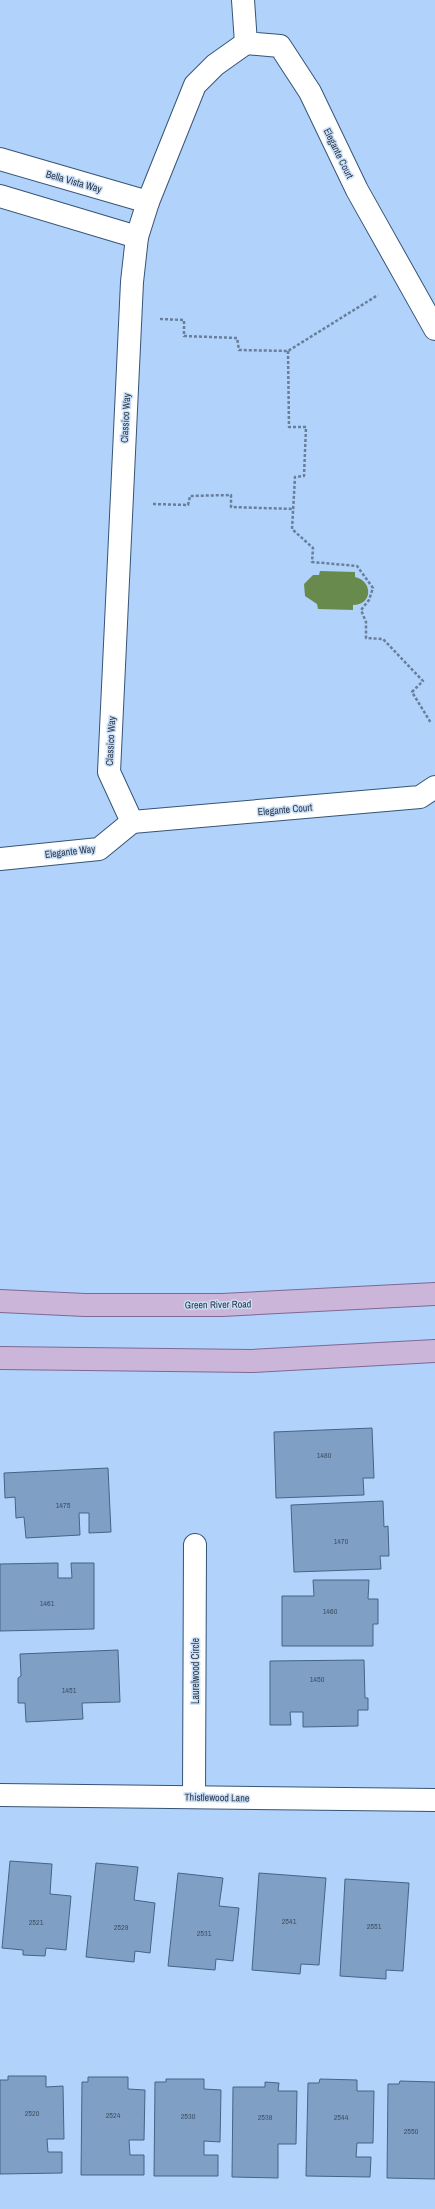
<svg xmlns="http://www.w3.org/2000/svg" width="435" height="2209" font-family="'Archivo Narrow',sans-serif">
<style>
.water{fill:#688a4d}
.building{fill:#7f9fc5;stroke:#456486}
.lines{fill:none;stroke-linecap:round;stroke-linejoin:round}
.minor-casing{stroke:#365475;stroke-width:24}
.major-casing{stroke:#7c6995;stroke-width:24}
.path{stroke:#687e99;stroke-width:2.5;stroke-dasharray:3 2;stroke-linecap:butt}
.minor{stroke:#fff;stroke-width:22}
.major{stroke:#cbb5d9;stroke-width:22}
.labels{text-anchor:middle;stroke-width:3;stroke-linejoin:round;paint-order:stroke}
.number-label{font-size:8px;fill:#405267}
.street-label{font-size:10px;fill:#2b3848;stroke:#cadff7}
</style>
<rect width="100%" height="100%" fill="#b1d3fb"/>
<path class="water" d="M 320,571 L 355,572 L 355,577 C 373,581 373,605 353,605 L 353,610 L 318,609 L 317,604 L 305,596 L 304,584 L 313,575 L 319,575 Z"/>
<g class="building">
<path d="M 372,1428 L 374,1478 L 363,1478 L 364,1495 L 276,1498 L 274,1432 Z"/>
<path d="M 108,1468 L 111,1532 L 89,1533 L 89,1513 L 79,1513 L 80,1535 L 26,1538 L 24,1517 L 16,1518 L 15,1497 L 5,1498 L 4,1473 Z"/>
<path d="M 383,1501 L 384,1527 L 388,1526 L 389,1556 L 380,1556 L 381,1569 L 294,1572 L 291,1505 Z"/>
<path d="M 58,1563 L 58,1578 L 72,1578 L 71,1563 L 94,1563 L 94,1629 L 0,1631 L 0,1564 Z"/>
<path d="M 313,1580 L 369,1580 L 368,1599 L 378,1599 L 378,1624 L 373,1624 L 373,1646 L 282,1646 L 282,1596 L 314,1596 Z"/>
<path d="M 118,1650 L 120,1702 L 82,1703 L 83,1719 L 26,1722 L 25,1703 L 18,1703 L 18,1678 L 21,1676 L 20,1654 Z"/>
<path d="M 364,1660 L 365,1698 L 368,1698 L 368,1710 L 358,1710 L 358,1726 L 303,1727 L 303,1712 L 290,1712 L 291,1725 L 270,1725 L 270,1661 Z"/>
<path d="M 10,1861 L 52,1864 L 50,1894 L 71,1896 L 66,1950 L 46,1948 L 45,1956 L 23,1955 L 23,1950 L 2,1948 Z"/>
<path d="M 96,1863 L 138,1867 L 134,1900 L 155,1903 L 150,1953 L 135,1951 L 134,1962 L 86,1957 Z"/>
<path d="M 178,1873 L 223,1878 L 219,1906 L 239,1908 L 233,1961 L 216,1959 L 215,1970 L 168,1966 Z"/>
<path d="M 259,1873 L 326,1878 L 319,1965 L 301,1964 L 300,1974 L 252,1970 Z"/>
<path d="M 345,1879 L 409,1883 L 403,1971 L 386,1970 L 386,1979 L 340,1976 Z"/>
<path d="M 8,2076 L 46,2076 L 46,2087 L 63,2086 L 64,2139 L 47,2139 L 48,2152 L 62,2152 L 62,2173 L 0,2174 L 0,2080 L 8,2080 Z"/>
<path d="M 88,2077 L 128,2077 L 128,2089 L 145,2090 L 144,2140 L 129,2140 L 130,2155 L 144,2155 L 144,2175 L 81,2175 L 82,2082 L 88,2082 Z"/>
<path d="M 166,2079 L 204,2079 L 204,2089 L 221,2090 L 220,2142 L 204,2141 L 204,2155 L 218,2155 L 218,2176 L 154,2176 L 155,2082 L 166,2082 Z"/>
<path d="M 320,2079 L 357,2080 L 357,2091 L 374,2091 L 373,2143 L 357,2143 L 356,2157 L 371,2157 L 370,2177 L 306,2176 L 308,2083 L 319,2083 Z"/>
<path d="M 400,2081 L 435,2082 L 435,2179 L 387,2178 L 388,2084 L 399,2084 Z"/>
<path d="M 265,2082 L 279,2083 L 278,2091 L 297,2091 L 296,2144 L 278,2144 L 278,2178 L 232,2177 L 233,2087 L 265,2087 Z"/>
</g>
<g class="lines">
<defs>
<g id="minor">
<path d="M 243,0 L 246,43 L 280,46 L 310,92 L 357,190 L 435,329"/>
<path d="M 0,159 L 148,202"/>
<path d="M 0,196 L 137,237"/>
<path d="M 132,822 L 109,772 L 132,282 L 137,237 L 148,202 L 195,85 L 215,65 L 246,43"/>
<path d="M 132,822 L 420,797 L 435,787"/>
<path d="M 0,859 L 99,849 L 132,822"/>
<path d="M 0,1795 L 435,1800"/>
<path d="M 194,1797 L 195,1545"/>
</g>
<g id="major">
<path d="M 0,1301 L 85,1305 L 222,1305 L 435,1294"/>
<path d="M 0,1358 L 252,1361 L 435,1351"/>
</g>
</defs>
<use href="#minor" class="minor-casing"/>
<use href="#major" class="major-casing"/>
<g class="path">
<path d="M 160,319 L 184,320 L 184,336 L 237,338 L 239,350 L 288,351 L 378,295"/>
<path d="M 288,351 L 289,427 L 306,427 L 304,476 L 295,477 L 292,529 L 313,548 L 312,562 L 357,566 L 373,588 L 369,600 L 361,610 L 366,622 L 366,638 L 383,639 L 423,681 L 412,692 L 431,723"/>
<path d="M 153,504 L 188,505 L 190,496 L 231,495 L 231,507 L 294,509"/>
</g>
<use href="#minor" class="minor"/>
<use href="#major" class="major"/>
</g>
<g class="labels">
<g class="number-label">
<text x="324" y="1458">1480</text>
<text x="63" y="1508">1475</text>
<text x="341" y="1544">1470</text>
<text x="47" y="1606">1461</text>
<text x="330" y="1614">1460</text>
<text x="317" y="1682">1450</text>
<text x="69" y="1693">1451</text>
<text x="289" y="1924">2541</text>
<text x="36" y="1925">2521</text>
<text x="374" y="1929">2551</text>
<text x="121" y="1930">2529</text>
<text x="204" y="1936">2531</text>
<text x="32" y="2116">2520</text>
<text x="113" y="2118">2524</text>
<text x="188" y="2119">2530</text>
<text x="265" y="2120">2538</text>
<text x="341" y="2120">2544</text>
<text x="411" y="2134">2550</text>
</g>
<g class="street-label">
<text transform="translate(339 153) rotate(64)" y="4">Elegante Court</text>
<text transform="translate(74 181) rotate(16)" y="4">Bella Vista Way</text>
<text transform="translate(125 418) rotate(-87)" y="4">Classico Way</text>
<text transform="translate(110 741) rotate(-87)" y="4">Classico Way</text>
<text transform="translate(285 809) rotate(-5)" y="4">Elegante Court</text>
<text transform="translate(70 851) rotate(-7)" y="4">Elegante Way</text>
<text transform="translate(218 1304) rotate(-1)" y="4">Green River Road</text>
<text transform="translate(195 1671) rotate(-90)" y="4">Laurelwood Circle</text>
<text transform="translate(217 1797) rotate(1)" y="4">Thistlewood Lane</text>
</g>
</g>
</svg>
